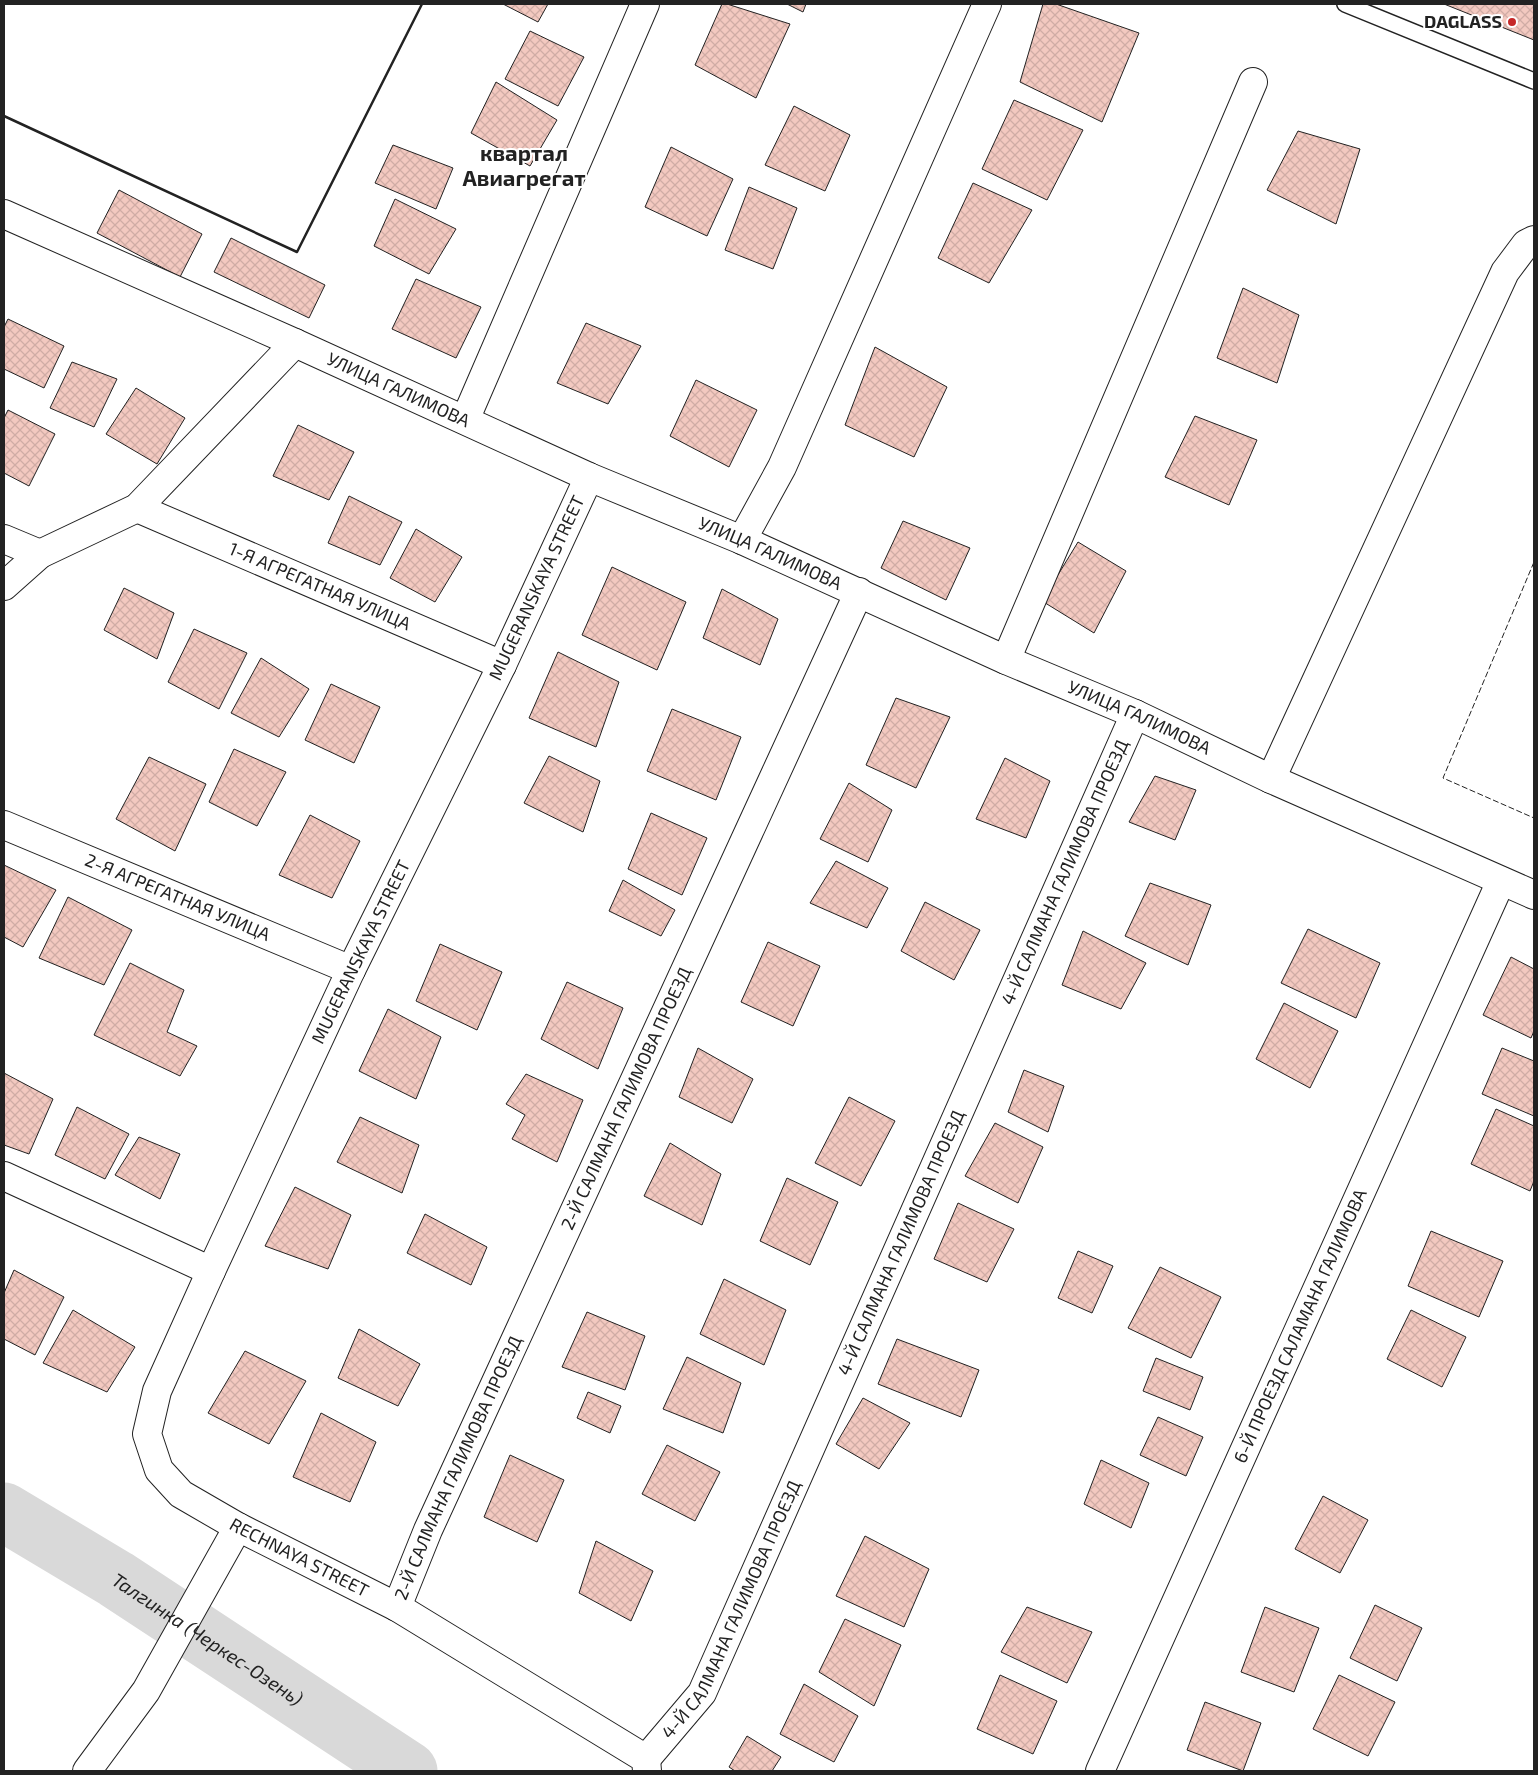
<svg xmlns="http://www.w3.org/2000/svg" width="1538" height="1775" font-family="'Exo 2',sans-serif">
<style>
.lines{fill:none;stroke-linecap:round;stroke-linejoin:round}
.river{stroke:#d9d9d9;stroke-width:59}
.building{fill:url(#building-cross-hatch);stroke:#222}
.service-casing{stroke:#222;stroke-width:18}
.minor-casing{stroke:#222;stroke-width:30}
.service{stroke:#fff;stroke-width:15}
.minor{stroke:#fff;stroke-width:28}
.fence{stroke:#222;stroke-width:1;stroke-dasharray:6 2.5;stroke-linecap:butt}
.wall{stroke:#222;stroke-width:2.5}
.poi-dot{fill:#c62828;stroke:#fff;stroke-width:2}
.labels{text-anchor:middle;stroke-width:4;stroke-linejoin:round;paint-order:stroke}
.poi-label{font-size:18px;font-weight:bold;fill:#222;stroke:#fff;text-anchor:end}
.street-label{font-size:18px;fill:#222;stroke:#fff}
.water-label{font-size:19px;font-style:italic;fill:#222;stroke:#fff}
.district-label{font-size:22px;font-weight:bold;fill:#222;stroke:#fff}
</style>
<defs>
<pattern id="building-cross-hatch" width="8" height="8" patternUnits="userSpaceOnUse" patternTransform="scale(1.25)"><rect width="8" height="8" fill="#f3c9c0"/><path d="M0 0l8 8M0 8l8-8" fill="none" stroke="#d0aca5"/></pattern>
</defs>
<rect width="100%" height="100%" fill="#fff"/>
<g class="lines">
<path class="river" id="s1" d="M 4,1512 L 116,1579 L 408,1771"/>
</g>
<g class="building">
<path d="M 503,4 L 548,4 L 538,22 Z"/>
<path d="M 722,4 L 727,4 L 790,24 L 756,98 L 695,65 Z"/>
<path d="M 787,4 L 806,4 L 803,12 Z"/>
<path d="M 1043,4 L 1056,4 L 1139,33 L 1102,122 L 1020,82 Z"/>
<path d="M 1444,4 L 1534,4 L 1534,40 Z"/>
<path d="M 530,31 L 584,57 L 558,106 L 505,79 Z"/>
<path d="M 496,82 L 557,120 L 530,166 L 471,133 Z"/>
<path d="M 1014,100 L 1083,130 L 1047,200 L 982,169 Z"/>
<path d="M 794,106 L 850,135 L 825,191 L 765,165 Z"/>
<path d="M 1298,131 L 1360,149 L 1336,224 L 1267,190 Z"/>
<path d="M 393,145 L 453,168 L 436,209 L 375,183 Z"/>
<path d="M 671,147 L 733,179 L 707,236 L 645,207 Z"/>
<path d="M 973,183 L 1032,210 L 989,283 L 938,258 Z"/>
<path d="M 749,187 L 797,208 L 773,269 L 725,250 Z"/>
<path d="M 119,190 L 202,234 L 180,277 L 97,233 Z"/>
<path d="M 395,199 L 456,229 L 429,274 L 374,246 Z"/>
<path d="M 231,238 L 325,285 L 309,318 L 214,272 Z"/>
<path d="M 416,279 L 481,307 L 456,358 L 392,329 Z"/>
<path d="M 1243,288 L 1299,315 L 1277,383 L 1217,358 Z"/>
<path d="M 8,319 L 64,346 L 44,388 L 4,369 L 4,327 Z"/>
<path d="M 586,323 L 641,346 L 608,404 L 557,383 Z"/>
<path d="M 875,347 L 947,387 L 914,457 L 845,425 Z"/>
<path d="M 72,362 L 117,379 L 94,427 L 50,408 Z"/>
<path d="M 696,380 L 757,410 L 729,467 L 670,436 Z"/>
<path d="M 136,388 L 185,418 L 157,464 L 106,434 Z"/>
<path d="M 8,410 L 55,434 L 29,486 L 4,473 L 4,418 Z"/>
<path d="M 1195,416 L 1257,440 L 1229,505 L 1165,477 Z"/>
<path d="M 298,425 L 354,452 L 329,500 L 273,476 Z"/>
<path d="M 349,496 L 402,522 L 380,565 L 328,543 Z"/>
<path d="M 903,521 L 970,548 L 946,600 L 881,568 Z"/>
<path d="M 416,529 L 462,557 L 435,602 L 390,578 Z"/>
<path d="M 1078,542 L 1126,571 L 1094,633 L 1042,601 Z"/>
<path d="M 612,567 L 686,602 L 657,670 L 582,635 Z"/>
<path d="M 124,588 L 174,613 L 157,659 L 104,630 Z"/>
<path d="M 722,589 L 778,619 L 760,665 L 703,638 Z"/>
<path d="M 194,629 L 247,653 L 219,709 L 168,682 Z"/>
<path d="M 558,652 L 619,682 L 596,747 L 529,718 Z"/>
<path d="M 261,658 L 309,689 L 279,737 L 231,713 Z"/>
<path d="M 331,684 L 380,707 L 354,763 L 305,740 Z"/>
<path d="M 896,698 L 950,717 L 916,788 L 866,765 Z"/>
<path d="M 672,709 L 741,737 L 716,800 L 647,771 Z"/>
<path d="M 234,749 L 286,772 L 257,826 L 209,802 Z"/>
<path d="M 549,756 L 600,781 L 583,832 L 524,803 Z"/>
<path d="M 149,757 L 206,784 L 175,851 L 116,819 Z"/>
<path d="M 1005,758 L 1050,781 L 1026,838 L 976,819 Z"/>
<path d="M 1155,776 L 1196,790 L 1175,840 L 1129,822 Z"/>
<path d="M 849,783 L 892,810 L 868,862 L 820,839 Z"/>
<path d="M 651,813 L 707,838 L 682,895 L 628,869 Z"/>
<path d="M 310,815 L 360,841 L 332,898 L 279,875 Z"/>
<path d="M 836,861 L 888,888 L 867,928 L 810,903 Z"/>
<path d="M 4,865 L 56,890 L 23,947 L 4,937 Z"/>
<path d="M 623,880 L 675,910 L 661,936 L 609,911 Z"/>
<path d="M 1150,883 L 1211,905 L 1188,965 L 1125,936 Z"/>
<path d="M 68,897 L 132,930 L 104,985 L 39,958 Z"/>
<path d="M 925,902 L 980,930 L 954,980 L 901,951 Z"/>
<path d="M 1308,929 L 1380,963 L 1356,1018 L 1281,983 Z"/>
<path d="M 1083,931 L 1146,963 L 1121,1009 L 1062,985 Z"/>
<path d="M 768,942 L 820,966 L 793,1026 L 741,1002 Z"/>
<path d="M 440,944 L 502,972 L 477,1030 L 416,1001 Z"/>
<path d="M 1511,957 L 1534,969 L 1534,1031 L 1531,1038 L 1483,1015 Z"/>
<path d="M 130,963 L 184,990 L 167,1032 L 197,1046 L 180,1076 L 94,1035 Z"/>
<path d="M 567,982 L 623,1008 L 598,1069 L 541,1039 Z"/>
<path d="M 1284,1003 L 1338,1031 L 1310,1088 L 1256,1059 Z"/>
<path d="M 388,1009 L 441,1037 L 416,1099 L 359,1071 Z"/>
<path d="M 698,1048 L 753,1079 L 732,1123 L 679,1097 Z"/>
<path d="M 1502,1048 L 1534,1061 L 1534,1116 L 1482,1094 Z"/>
<path d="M 1024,1070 L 1064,1086 L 1048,1132 L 1008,1112 Z"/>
<path d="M 4,1073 L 53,1099 L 29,1154 L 4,1145 Z"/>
<path d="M 526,1074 L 583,1100 L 557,1162 L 512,1139 L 525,1115 L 506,1104 Z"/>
<path d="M 849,1097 L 895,1121 L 861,1186 L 815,1163 Z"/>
<path d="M 77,1107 L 129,1134 L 105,1179 L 55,1155 Z"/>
<path d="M 1496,1109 L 1534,1126 L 1534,1181 L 1530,1191 L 1471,1164 Z"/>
<path d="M 360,1117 L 419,1145 L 402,1193 L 337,1162 Z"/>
<path d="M 995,1123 L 1043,1147 L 1018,1203 L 965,1176 Z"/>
<path d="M 139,1137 L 180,1154 L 160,1199 L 115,1175 Z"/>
<path d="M 670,1143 L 721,1174 L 702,1225 L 644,1196 Z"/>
<path d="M 787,1178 L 838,1202 L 810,1265 L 760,1241 Z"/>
<path d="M 295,1187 L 351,1215 L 328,1269 L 265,1246 Z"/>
<path d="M 958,1203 L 1014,1229 L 987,1282 L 934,1259 Z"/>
<path d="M 425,1214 L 487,1247 L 471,1285 L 407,1253 Z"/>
<path d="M 1431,1231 L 1503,1261 L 1479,1317 L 1408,1286 Z"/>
<path d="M 1078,1251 L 1113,1266 L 1092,1313 L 1058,1298 Z"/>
<path d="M 1160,1267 L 1221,1297 L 1191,1358 L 1128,1328 Z"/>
<path d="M 14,1270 L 64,1297 L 35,1355 L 4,1339 L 4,1293 Z"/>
<path d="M 724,1279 L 786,1310 L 764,1365 L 700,1334 Z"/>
<path d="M 73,1310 L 135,1347 L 107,1392 L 43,1363 Z"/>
<path d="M 1411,1310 L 1466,1337 L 1442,1387 L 1387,1359 Z"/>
<path d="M 587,1312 L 645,1336 L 625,1390 L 562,1367 Z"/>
<path d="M 359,1329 L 420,1364 L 398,1406 L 338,1378 Z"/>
<path d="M 897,1339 L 979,1370 L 961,1417 L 878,1384 Z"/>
<path d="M 245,1351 L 306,1381 L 269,1444 L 208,1413 Z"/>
<path d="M 687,1357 L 741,1383 L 723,1433 L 663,1409 Z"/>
<path d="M 1156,1358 L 1203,1377 L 1190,1410 L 1143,1391 Z"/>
<path d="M 588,1392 L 621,1406 L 610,1433 L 577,1418 Z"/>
<path d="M 863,1398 L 910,1423 L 879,1469 L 836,1444 Z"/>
<path d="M 321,1413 L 376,1442 L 350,1502 L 293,1477 Z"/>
<path d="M 1158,1417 L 1203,1437 L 1186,1476 L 1140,1455 Z"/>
<path d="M 667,1445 L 720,1472 L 695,1521 L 642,1494 Z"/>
<path d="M 510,1455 L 564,1480 L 537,1542 L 484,1517 Z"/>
<path d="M 1101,1460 L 1149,1483 L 1131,1528 L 1084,1504 Z"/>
<path d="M 1323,1496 L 1368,1520 L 1340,1573 L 1295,1549 Z"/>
<path d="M 865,1536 L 929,1569 L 904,1627 L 836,1596 Z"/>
<path d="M 596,1541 L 653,1571 L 631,1621 L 579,1593 Z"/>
<path d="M 1375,1605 L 1422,1628 L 1397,1681 L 1350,1658 Z"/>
<path d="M 1027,1607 L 1092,1632 L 1067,1683 L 1001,1652 Z"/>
<path d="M 1265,1607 L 1319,1628 L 1294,1692 L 1241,1672 Z"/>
<path d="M 845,1619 L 901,1645 L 874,1706 L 819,1672 Z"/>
<path d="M 1000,1675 L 1057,1701 L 1033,1754 L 977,1729 Z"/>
<path d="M 1339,1675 L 1395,1702 L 1368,1756 L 1313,1729 Z"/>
<path d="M 804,1684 L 858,1716 L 834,1762 L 780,1734 Z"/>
<path d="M 1205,1702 L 1261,1723 L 1243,1771 L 1187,1750 Z"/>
<path d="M 747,1736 L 781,1757 L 772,1771 L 735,1771 L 729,1767 Z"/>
</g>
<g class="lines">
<defs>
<path id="service" d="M 1345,4 L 1534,81"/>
<g id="minor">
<path id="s2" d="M 4,214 L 295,343 L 589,477 L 742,540 L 1006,660 L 1135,714 L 1271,779 L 1534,895"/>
<path d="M 465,420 L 645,4"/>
<path id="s3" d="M 589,477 L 502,665 L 351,970 L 211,1271 L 157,1391 L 147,1434 L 159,1470 L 181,1494 L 238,1527 L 397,1607 L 646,1759 L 647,1771"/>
<path id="s4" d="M 137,508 L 502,665"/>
<path d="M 4,539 L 40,554"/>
<path d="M 742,540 L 782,467 L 987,4"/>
<path d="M 4,586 L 40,554 L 137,508 L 295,343"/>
<path d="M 1006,660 L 1253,82"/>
<path d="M 1271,779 L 1505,272 L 1526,244 L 1534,240"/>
<path id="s5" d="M 4,825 L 351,970"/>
<path d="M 4,1176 L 211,1271"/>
<path id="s6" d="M 397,1607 L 428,1530 L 859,592"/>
<path id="s7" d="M 646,1759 L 702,1693 L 1135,714"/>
<path d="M 87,1771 L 146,1691 L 238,1527"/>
<path id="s8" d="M 1100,1771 L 1501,881"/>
</g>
</defs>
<use href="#service" class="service-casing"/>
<use href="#minor" class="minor-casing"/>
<use href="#service" class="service"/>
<use href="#minor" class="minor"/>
<path class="fence" d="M 1534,562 L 1443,778 L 1534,818"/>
<path class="wall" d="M 4,116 L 297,252 L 422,4"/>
</g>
<circle class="poi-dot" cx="1512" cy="22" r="5"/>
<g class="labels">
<g class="poi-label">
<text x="1502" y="28">DAGLASS</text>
</g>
<g class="street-label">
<text dy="6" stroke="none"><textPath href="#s2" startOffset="432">УЛИЦА ГАЛИМОВА</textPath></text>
<text dy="6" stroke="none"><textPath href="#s2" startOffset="838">УЛИЦА ГАЛИМОВА</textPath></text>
<text dy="6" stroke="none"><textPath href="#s4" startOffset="199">1-Я АГРЕГАТНАЯ УЛИЦА</textPath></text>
<text transform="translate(537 588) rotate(-65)" y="6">MUGERANSKAYA STREET</text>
<text dy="6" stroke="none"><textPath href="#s2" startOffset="1242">УЛИЦА ГАЛИМОВА</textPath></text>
<text dy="6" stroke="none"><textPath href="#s7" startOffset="984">4-Й САЛМАНА ГАЛИМОВА ПРОЕЗД</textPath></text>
<text dy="6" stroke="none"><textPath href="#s5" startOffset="188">2-Я АГРЕГАТНАЯ УЛИЦА</textPath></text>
<text transform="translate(361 952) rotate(-64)" y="6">MUGERANSKAYA STREET</text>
<text dy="6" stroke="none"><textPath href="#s6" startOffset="558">2-Й САЛМАНА ГАЛИМОВА ПРОЕЗД</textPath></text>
<text dy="6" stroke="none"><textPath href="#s7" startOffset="579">4-Й САЛМАНА ГАЛИМОВА ПРОЕЗД</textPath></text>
<text dy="6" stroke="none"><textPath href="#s8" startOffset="488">6-Й ПРОЕЗД САЛАМАНА ГАЛИМОВА</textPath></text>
<text dy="6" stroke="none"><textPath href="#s6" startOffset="152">2-Й САЛМАНА ГАЛИМОВА ПРОЕЗД</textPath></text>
<text dy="6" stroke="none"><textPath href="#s3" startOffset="1260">RECHNAYA STREET</textPath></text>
<text dy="6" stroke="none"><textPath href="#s7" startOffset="174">4-Й САЛМАНА ГАЛИМОВА ПРОЕЗД</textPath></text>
</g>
<g class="water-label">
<text dy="7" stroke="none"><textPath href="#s1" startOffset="240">Талгинка (Черкес-Озень)</textPath></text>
</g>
<g class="district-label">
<text x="524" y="161">квартал<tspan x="524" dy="25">Авиагрегат</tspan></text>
</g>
</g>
<rect width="1538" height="1775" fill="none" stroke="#222222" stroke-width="10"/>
</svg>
